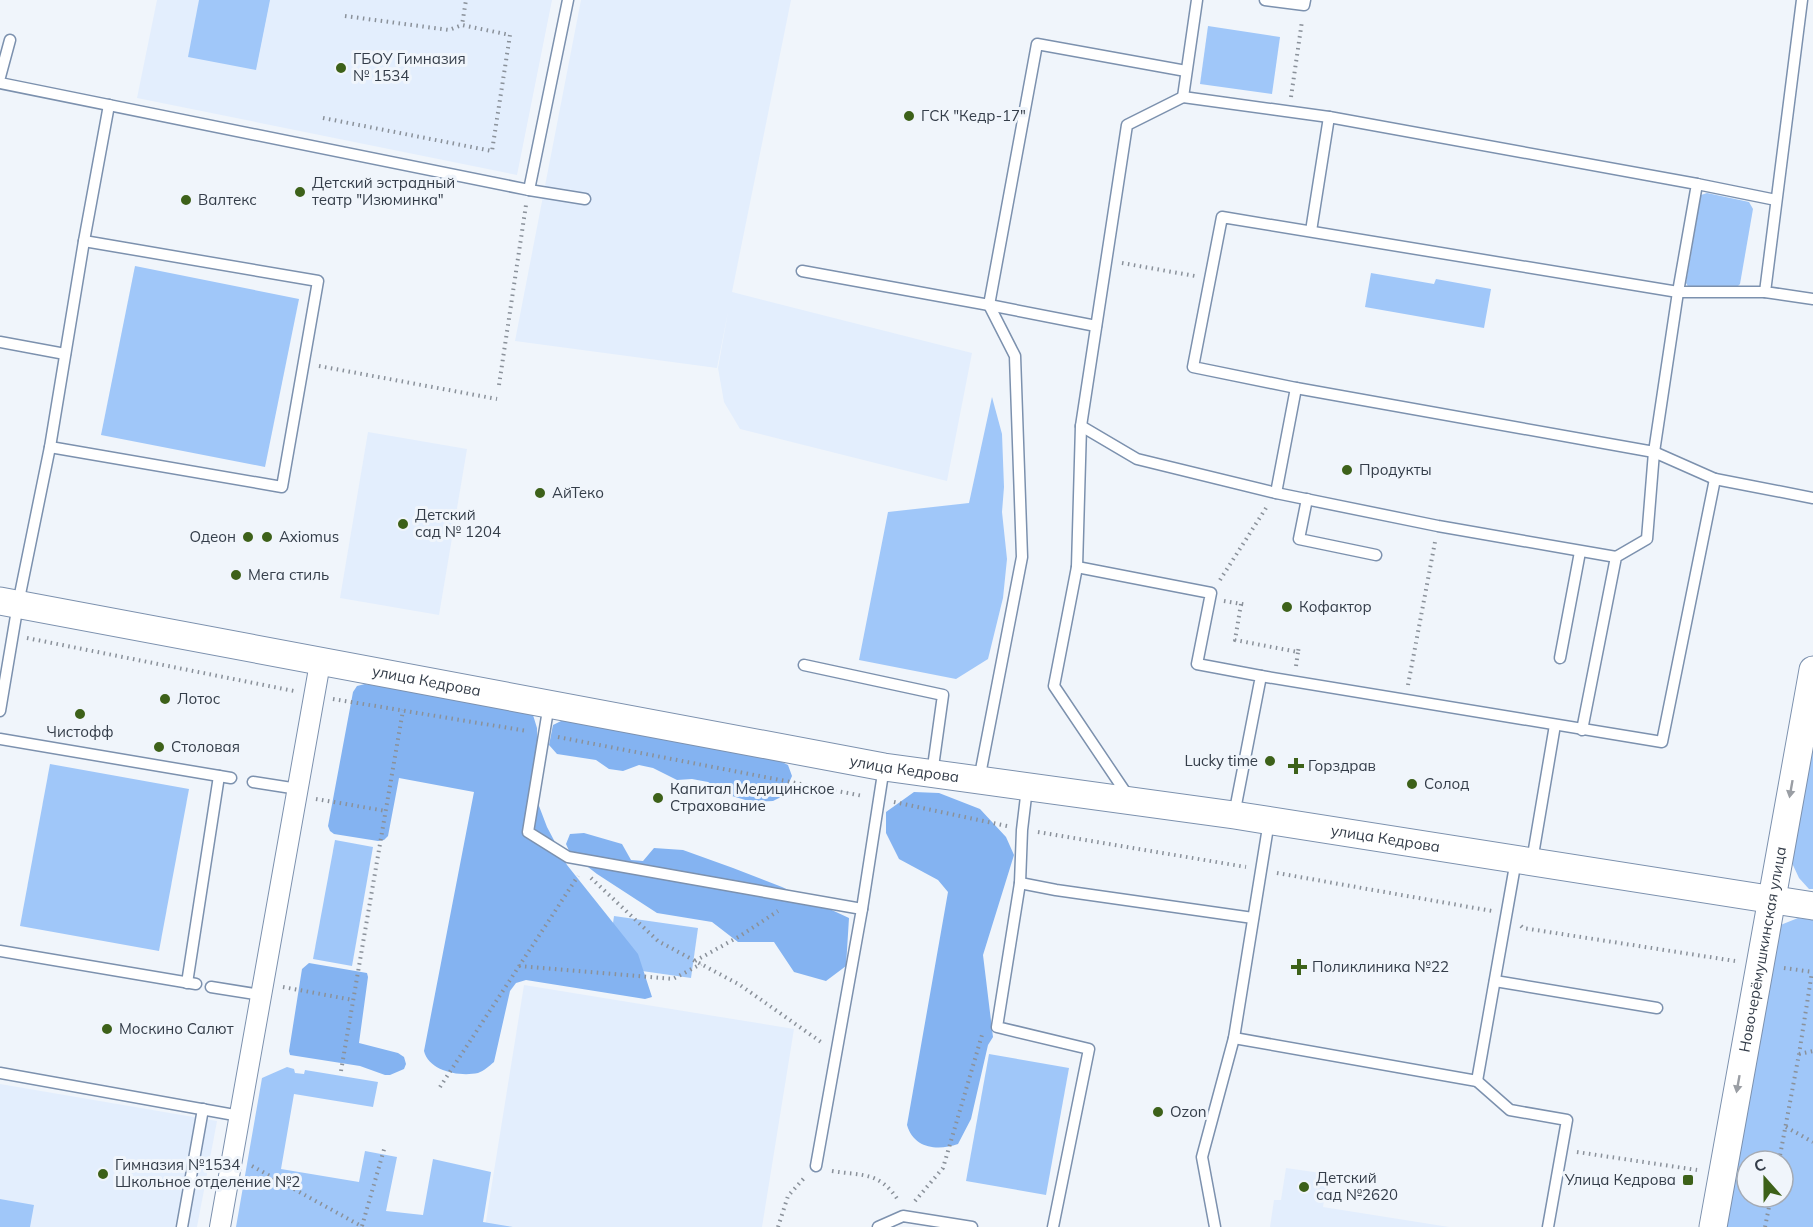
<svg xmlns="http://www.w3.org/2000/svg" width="1813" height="1227" font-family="Mulish,sans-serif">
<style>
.built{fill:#e3eefd}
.green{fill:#a0c7f9;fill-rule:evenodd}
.forest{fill:#84b3f1}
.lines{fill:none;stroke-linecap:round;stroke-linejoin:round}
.lane-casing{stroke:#7c91ae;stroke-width:13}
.street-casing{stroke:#7c91ae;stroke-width:22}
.secondary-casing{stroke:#7c91ae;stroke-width:29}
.path{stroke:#8a919a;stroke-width:4;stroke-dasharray:1.5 4.5;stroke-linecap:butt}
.lane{stroke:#fff;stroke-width:10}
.street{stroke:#fff;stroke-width:20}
.secondary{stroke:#fff;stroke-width:27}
.oneway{fill:#9a9ea4}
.poi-dot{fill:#3d6119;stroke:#f0f5fb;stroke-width:2}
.labels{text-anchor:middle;stroke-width:6;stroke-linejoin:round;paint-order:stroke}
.poi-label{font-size:15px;fill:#343d49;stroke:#f0f5fb;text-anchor:start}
.street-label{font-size:15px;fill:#343d49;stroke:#f0f5fb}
</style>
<rect width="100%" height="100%" fill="#f0f5fb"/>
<g class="built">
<path d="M 157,0 L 552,0 L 517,175 L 137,98 Z"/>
<path d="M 581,0 L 791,0 L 732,292 L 972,353 L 947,481 L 740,429 L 724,402 L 718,368 L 728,312 L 717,368 L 515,341 Z"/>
<path d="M 368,432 L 467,449 L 439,615 L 340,598 Z"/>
<path d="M 524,985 L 794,1029 L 762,1227 L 485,1227 Z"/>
<path d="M 0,1084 L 217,1121 L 197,1227 L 0,1227 Z"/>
<path d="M 1286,1168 L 1328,1174 L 1323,1207 L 1449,1227 L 1270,1227 L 1274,1200 L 1281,1200 Z"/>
</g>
<g class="green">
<path d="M 199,0 L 270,0 L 256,70 L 188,57 Z"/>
<path d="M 1208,26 L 1280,37 L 1272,94 L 1200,84 Z"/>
<path d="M 1707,193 L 1749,202 L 1753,209 L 1740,284 L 1736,288 L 1689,288 L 1686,283 L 1701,195 Z"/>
<path d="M 135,266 L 299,299 L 265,467 L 101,435 Z"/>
<path d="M 1371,273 L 1434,284 L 1436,279 L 1491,289 L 1484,328 L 1365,307 Z"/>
<path d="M 992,397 L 1002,434 L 1004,487 L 1002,512 L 1007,559 L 1003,598 L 988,659 L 956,679 L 859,660 L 888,512 L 969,503 Z"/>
<path d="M 1813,739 L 1813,889 L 1809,889 L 1799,878 L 1792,863 L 1794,842 Z"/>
<path d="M 50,764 L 189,789 L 159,951 L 20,926 Z"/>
<path d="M 335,840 L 373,847 L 352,966 L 313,959 Z"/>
<path d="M 614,916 L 698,928 L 691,978 L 607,966 Z"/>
<path d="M 1798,918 L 1813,920 L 1813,1227 L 1724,1227 L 1778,926 ZM 1747,1161 L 1783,1161 L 1783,1197 L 1747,1197 Z"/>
<path d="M 989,1054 L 1069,1068 L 1046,1195 L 966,1181 Z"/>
<path d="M 287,1067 L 294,1069 L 295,1073 L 304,1074 L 305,1070 L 378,1082 L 373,1107 L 294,1094 L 281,1169 L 359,1182 L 365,1151 L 397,1157 L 386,1211 L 423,1215 L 433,1159 L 491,1172 L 483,1222 L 513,1227 L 236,1227 L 262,1078 Z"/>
<path d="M 0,1199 L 34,1205 L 30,1227 L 0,1227 Z"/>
</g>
<g class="forest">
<path d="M 365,684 L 521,709 L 533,715 L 537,728 L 539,806 L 547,827 L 567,865 L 638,954 L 652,997 L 645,999 L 526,980 L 516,983 L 510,991 L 494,1062 C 489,1066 484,1071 478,1073 C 459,1077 429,1071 424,1051 L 474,792 L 399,778 L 388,836 L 384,840 L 378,841 L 334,834 L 330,831 L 328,826 L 353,692 L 357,686 Z"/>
<path d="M 565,719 L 770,756 L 788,765 L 792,776 L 783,796 L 773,801 L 752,802 L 732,796 L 708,782 L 692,779 L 677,780 L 653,768 L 639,765 L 623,771 L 609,769 L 596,760 L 557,754 L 549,745 L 553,725 Z"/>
<path d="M 914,792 L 939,793 L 980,809 L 1006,837 L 1014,855 L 983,955 L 993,1037 L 988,1045 L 971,1119 L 958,1144 C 938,1151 914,1149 907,1125 L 948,892 L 938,880 L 899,859 L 886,833 L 886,812 Z"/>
<path d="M 584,833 L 622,844 L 631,860 L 643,861 L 654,848 L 683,850 L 733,868 L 782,887 L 849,918 L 846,966 L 826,981 L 794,972 L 774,942 L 738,942 L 712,922 L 657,913 L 597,874 L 570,853 L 566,844 L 570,834 Z"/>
<path d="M 309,963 L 367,973 L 368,977 L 359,1043 L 398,1053 L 404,1057 L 406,1064 L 404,1069 L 390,1075 L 385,1075 L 360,1066 L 290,1055 L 289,1051 L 302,969 Z"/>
</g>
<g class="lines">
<defs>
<g id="lane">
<path d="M 1197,0 L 1183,97 L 1329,117"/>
<path d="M 1265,0 L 1304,5 L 1305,0"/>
<path d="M 1802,0 L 1765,292 L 1813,299"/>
<path d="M 0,77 L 10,40"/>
<path d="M 0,83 L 529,190 L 585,199"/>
<path d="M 1697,184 L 1776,200"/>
<path d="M 529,190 L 568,0"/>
<path d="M 1222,217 L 1678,292 L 1654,452 L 1296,388 L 1193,367 Z"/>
<path d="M 1311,231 L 1329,117 L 1697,184 L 1678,292 L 1765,292"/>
<path d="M 802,271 L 989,305 L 1037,44 L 1186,71"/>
<path d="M 989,305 L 1096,326"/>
<path d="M 0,342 L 65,354"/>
<path d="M 1081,426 L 1137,459 L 1276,493 L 1296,388"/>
<path d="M 50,447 L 282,487 L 318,281 L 84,241"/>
<path d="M 1276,493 L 1438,526 L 1616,557"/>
<path d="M 1307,499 L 1299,539 L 1376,555"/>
<path d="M 1077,567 L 1211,593 L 1197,664 L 1261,676 L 1234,815"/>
<path d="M 1560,658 L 1580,552"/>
<path d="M 804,665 L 943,695 L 932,774"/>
<path d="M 1261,676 L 1662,742 L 1715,479 L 1813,498"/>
<path d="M 549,704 L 528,832 L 568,857 L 862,909 L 816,1166"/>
<path d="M 0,711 L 18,604 L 50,447 L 84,241 L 109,105"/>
<path d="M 1582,730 L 1616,557 L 1647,539 L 1654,452 L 1715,479"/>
<path d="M 0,739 L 231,778"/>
<path d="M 979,780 L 1022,557 L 1015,356 L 989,305"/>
<path d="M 253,782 L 298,789"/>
<path d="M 1027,788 L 1022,830 L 1020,883 L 997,1027 L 1089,1049 L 1053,1227"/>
<path d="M 1128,796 L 1054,686 L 1077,567 L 1081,426 L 1127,125 L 1183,97"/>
<path d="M 1532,861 L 1555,725"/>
<path d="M 1020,883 L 1056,890 L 1253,918"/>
<path d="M 862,909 L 884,767"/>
<path d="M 0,951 L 196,984"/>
<path d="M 1495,981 L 1657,1008"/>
<path d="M 187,983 L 219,776"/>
<path d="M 211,987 L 261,995"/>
<path d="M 1234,1038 L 1477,1081 L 1516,860"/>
<path d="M 0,1073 L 240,1116"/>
<path d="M 1477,1081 L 1510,1110 L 1567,1120 L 1548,1227"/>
<path d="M 182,1227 L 203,1109"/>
<path d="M 878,1227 L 903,1216 L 972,1227"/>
<path d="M 1215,1227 L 1202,1157 L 1234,1038 L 1269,821"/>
</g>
<path id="street" d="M 220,1227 L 320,663"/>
<g id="secondary">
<path id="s1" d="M 0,601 L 884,767 L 1234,815 L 1813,906"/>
<path id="s2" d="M 1713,1227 L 1813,670"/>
</g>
</defs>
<use href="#lane" class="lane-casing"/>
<use href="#street" class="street-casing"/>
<use href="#secondary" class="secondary-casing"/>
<g class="path">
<path d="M 345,16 L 449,30 L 462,25"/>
<path d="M 1291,97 L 1302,21"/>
<path d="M 323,118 L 492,151 L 510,35 L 462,25 L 466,0"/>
<path d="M 1122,263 L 1195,276"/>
<path d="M 319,366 L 497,399"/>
<path d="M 499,385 L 526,205"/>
<path d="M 1220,580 L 1266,508"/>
<path d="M 1224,601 L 1247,605"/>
<path d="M 1241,604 L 1235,640 L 1298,652 L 1299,646"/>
<path d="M 27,638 L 294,691"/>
<path d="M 1296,666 L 1298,652"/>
<path d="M 1408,685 L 1435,542"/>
<path d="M 333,699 L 527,731"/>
<path d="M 558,737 L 863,796"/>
<path d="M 316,799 L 386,811"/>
<path d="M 894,802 L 1007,826"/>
<path d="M 1038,832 L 1246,867"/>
<path d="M 1277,873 L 1492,911"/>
<path d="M 591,878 L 658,941 L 740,985 L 821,1042"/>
<path d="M 1521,926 L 1523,928 L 1735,961"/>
<path d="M 695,961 L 740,936 L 778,911"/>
<path d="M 519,966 L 673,979 L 701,964"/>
<path d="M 1784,968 L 1813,972"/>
<path d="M 283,987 L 353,1000"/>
<path d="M 1799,1054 L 1813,1051"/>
<path d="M 341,1071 L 403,710"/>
<path d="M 440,1087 L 578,876"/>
<path d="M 1786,1127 L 1813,1142"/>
<path d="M 1577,1152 L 1697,1170"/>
<path d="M 1779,1161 L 1799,1054 L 1812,972"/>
<path d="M 252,1166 L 363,1227"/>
<path d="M 832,1171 C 862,1176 879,1171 898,1200"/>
<path d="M 915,1201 L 943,1168 L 982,1035"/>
<path d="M 362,1226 L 385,1146"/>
<path d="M 778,1227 L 788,1196 L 806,1176"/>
<path d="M 1765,1227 L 1771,1197"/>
</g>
<use href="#lane" class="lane"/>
<use href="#street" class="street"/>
<use href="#secondary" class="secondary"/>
</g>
<defs><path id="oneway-solid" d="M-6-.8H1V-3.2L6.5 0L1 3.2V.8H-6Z" transform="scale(1.5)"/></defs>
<g class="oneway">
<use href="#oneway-solid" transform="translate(1791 789) rotate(100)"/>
<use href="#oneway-solid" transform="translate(1738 1084) rotate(100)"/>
</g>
<g class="poi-dot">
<circle cx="341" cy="68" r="6"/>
<circle cx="909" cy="116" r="6"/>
<circle cx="300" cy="192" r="6"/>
<circle cx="186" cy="200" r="6"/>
<circle cx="1347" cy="470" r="6"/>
<circle cx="540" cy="493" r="6"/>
<circle cx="403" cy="524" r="6"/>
<circle cx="248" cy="537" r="6"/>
<circle cx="267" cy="537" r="6"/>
<circle cx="236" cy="575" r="6"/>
<circle cx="1287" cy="607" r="6"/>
<circle cx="165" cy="699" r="6"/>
<circle cx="80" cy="714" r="6"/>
<circle cx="159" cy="747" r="6"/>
<circle cx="1270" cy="761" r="6"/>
<path d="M1293 757h6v6h6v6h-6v6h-6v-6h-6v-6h6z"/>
<circle cx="1412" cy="784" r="6"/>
<circle cx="658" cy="798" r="6"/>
<path d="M1296 958h6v6h6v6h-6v6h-6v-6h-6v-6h6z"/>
<circle cx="107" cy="1029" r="6"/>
<circle cx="1158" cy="1112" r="6"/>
<circle cx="103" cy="1174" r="6"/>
<rect x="1682" y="1174" width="12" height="12" rx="3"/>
<circle cx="1304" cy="1187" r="6"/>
</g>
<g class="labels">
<g class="poi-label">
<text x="353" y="64">ГБОУ Гимназия<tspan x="353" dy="17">№ 1534</tspan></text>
<text x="921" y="121">ГСК "Кедр-17"</text>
<text x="312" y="188">Детский эстрадный<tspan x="312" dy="17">театр "Изюминка"</tspan></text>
<text x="198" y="205">Валтекс</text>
<text x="1359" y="475">Продукты</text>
<text x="552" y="498">АйТеко</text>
<text x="415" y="520">Детский<tspan x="415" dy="17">сад № 1204</tspan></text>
<text x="236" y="542" text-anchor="end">Одеон</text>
<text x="279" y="542">Axiomus</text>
<text x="248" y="580">Мега стиль</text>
<text x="1299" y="612">Кофактор</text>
<text x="177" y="704">Лотос</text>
<text x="80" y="737" text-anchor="middle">Чистофф</text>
<text x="171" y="752">Столовая</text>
<text x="1258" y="766" text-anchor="end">Lucky time</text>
<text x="1308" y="771">Горздрав</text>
<text x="1424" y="789">Солод</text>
<text x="670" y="794">Капитал Медицинское<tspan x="670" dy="17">Страхование</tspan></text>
<text x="1312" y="972">Поликлиника №22</text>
<text x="119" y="1034">Москино Салют</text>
<text x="1170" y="1117">Ozon</text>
<text x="115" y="1170">Гимназия №1534<tspan x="115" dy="17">Школьное отделение №2</tspan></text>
<text x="1316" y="1183">Детский<tspan x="1316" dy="17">сад №2620</tspan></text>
<text x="1676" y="1185" text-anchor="end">Улица Кедрова</text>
</g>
<g class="street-label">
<text dy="5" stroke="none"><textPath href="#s1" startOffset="434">улица Кедрова</textPath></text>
<text dy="5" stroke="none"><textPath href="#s1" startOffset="920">улица Кедрова</textPath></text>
<text dy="5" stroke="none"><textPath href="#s1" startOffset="1406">улица Кедрова</textPath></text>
<text dy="5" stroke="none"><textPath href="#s2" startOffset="282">Новочерёмушкинская улица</textPath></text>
</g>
</g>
<g transform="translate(1765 1179) rotate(339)"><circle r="28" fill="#f0f5fb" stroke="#a5abb4" stroke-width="1.5"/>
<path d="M0-4.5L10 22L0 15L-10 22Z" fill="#3d6119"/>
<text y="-9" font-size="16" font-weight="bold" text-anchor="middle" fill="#343d49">С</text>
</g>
</svg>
